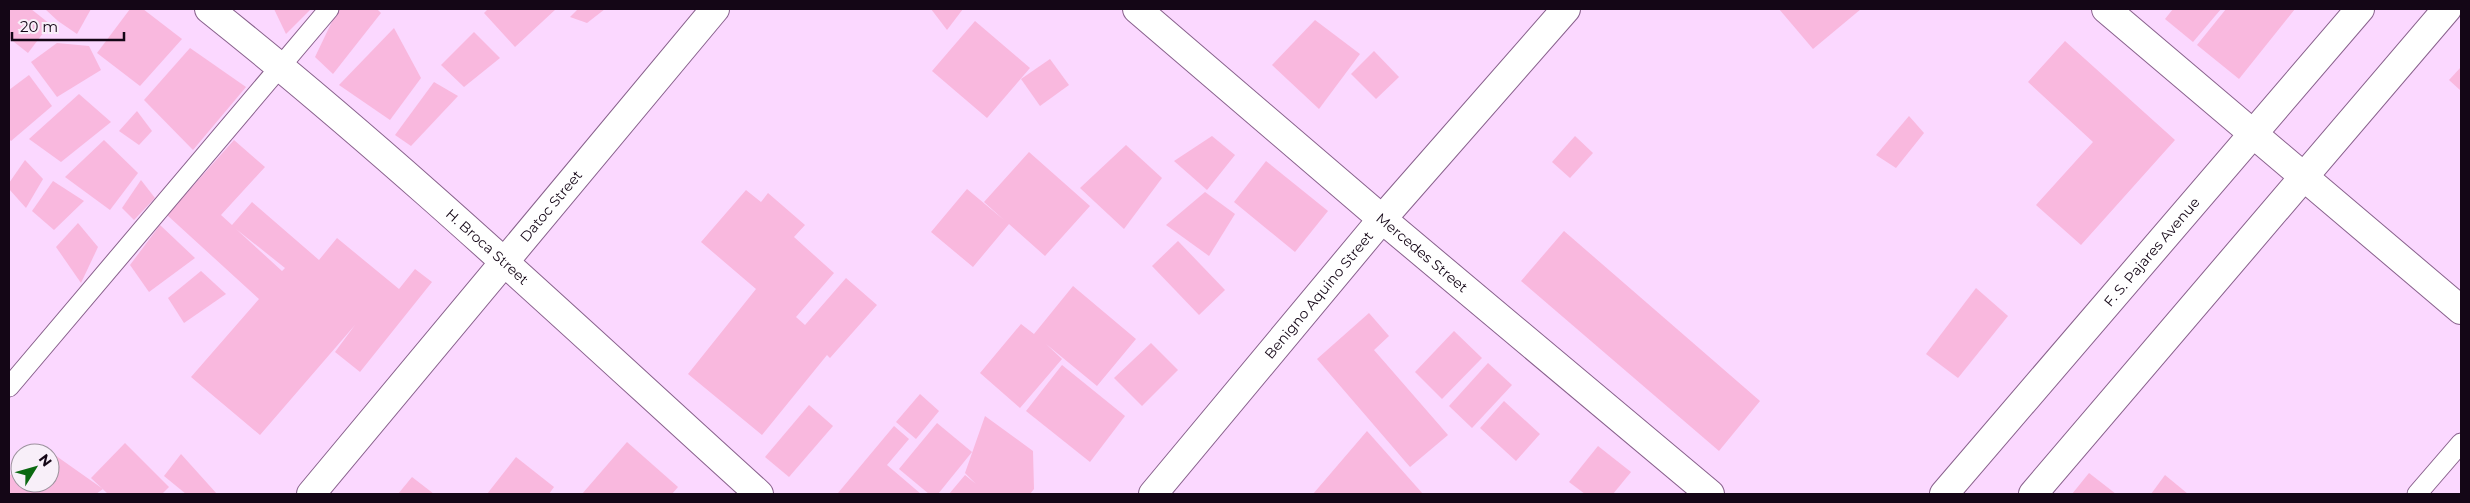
<svg xmlns="http://www.w3.org/2000/svg" width="2470" height="503" font-family="Montserrat,sans-serif">
<style>
.building{fill:#f9b8de;fill-rule:evenodd}
.lines{fill:none;stroke-linecap:round;stroke-linejoin:round}
.service-casing{stroke:#88618c;stroke-width:21}
.minor-casing{stroke:#88618c;stroke-width:30}
.secondary-casing{stroke:#88618c;stroke-width:30}
.service{stroke:#fff;stroke-width:19}
.minor{stroke:#fff;stroke-width:28}
.secondary{stroke:#fff;stroke-width:28}
.labels{text-anchor:middle;stroke-width:5;stroke-linejoin:round;paint-order:stroke}
.street-label{font-size:14px;fill:#140616;stroke:#f8eff9}
</style>
<rect width="100%" height="100%" fill="#fbd8ff"/>
<g class="building">
<path d="M 9,9 L 31,9 L 50,24 L 28,53 L 9,38 Z"/>
<path d="M 45,9 L 91,9 L 77,34 L 58,21 Z"/>
<path d="M 130,9 L 143,9 L 182,39 L 140,86 L 97,53 Z"/>
<path d="M 274,9 L 311,9 L 286,34 Z"/>
<path d="M 338,9 L 377,9 L 381,13 L 333,74 L 315,57 Z"/>
<path d="M 488,9 L 556,9 L 515,47 L 484,13 Z"/>
<path d="M 578,9 L 605,9 L 587,23 L 570,17 Z"/>
<path d="M 931,9 L 963,9 L 947,30 Z"/>
<path d="M 1779,9 L 1861,9 L 1813,49 Z"/>
<path d="M 2173,9 L 2221,9 L 2193,42 L 2165,19 Z"/>
<path d="M 2226,9 L 2295,9 L 2239,79 L 2197,45 Z"/>
<path d="M 1315,20 L 1360,54 L 1319,109 L 1272,65 Z"/>
<path d="M 975,21 L 1030,68 L 987,118 L 932,71 Z"/>
<path d="M 394,28 L 421,78 L 390,120 L 339,85 Z"/>
<path d="M 474,32 L 500,58 L 464,87 L 441,65 Z"/>
<path d="M 2065,41 L 2175,140 L 2081,245 L 2036,205 L 2093,142 L 2028,82 Z"/>
<path d="M 57,43 L 89,46 L 101,70 L 57,97 L 31,62 Z"/>
<path d="M 190,48 L 246,87 L 193,150 L 144,100 Z"/>
<path d="M 1374,51 L 1399,77 L 1376,99 L 1351,74 Z"/>
<path d="M 1050,59 L 1069,85 L 1040,106 L 1021,79 Z"/>
<path d="M 2461,67 L 2461,91 L 2449,80 Z"/>
<path d="M 29,75 L 52,106 L 11,141 L 9,139 L 9,90 Z"/>
<path d="M 434,82 L 458,96 L 411,146 L 395,135 Z"/>
<path d="M 79,94 L 111,122 L 61,162 L 29,139 Z"/>
<path d="M 137,111 L 152,131 L 139,145 L 119,131 Z"/>
<path d="M 1909,116 L 1924,133 L 1896,168 L 1876,155 Z"/>
<path d="M 1212,136 L 1235,155 L 1207,190 L 1174,161 Z"/>
<path d="M 1575,136 L 1593,153 L 1570,178 L 1552,162 Z"/>
<path d="M 104,140 L 138,173 L 110,210 L 65,177 Z"/>
<path d="M 234,140 L 265,167 L 221,215 L 232,225 L 252,202 L 319,260 L 337,238 L 399,289 L 415,269 L 432,282 L 360,372 L 335,352 L 355,325 L 260,435 L 191,377 L 259,299 L 167,215 ZM 236,229 L 285,268 L 282,271 Z"/>
<path d="M 1126,145 L 1162,178 L 1124,229 L 1080,188 Z"/>
<path d="M 1029,152 L 1090,206 L 1045,256 L 1009,224 L 973,267 L 931,232 L 967,189 L 1004,220 L 984,202 Z"/>
<path d="M 25,160 L 43,179 L 26,208 L 9,189 L 9,183 Z"/>
<path d="M 1266,161 L 1328,211 L 1295,252 L 1234,202 Z"/>
<path d="M 141,180 L 155,198 L 134,220 L 122,208 Z"/>
<path d="M 53,181 L 84,201 L 54,230 L 32,211 Z"/>
<path d="M 746,190 L 761,202 L 768,193 L 805,225 L 794,237 L 834,273 L 796,317 L 805,325 L 846,278 L 877,305 L 830,358 L 827,355 L 762,435 L 688,374 L 756,289 L 701,242 Z"/>
<path d="M 1205,192 L 1235,214 L 1209,256 L 1166,225 Z"/>
<path d="M 78,223 L 98,247 L 81,283 L 56,247 Z"/>
<path d="M 160,225 L 195,258 L 149,292 L 130,265 Z"/>
<path d="M 1564,231 L 1760,401 L 1719,451 L 1521,281 Z"/>
<path d="M 1178,241 L 1225,290 L 1199,315 L 1152,266 Z"/>
<path d="M 201,271 L 226,294 L 184,323 L 168,298 Z"/>
<path d="M 1073,286 L 1136,339 L 1097,386 L 1046,344 L 1062,359 L 1020,408 L 980,373 L 1021,324 L 1034,334 Z"/>
<path d="M 1976,288 L 2008,316 L 1958,378 L 1926,354 Z"/>
<path d="M 1369,313 L 1389,336 L 1374,350 L 1448,435 L 1410,467 L 1317,359 Z"/>
<path d="M 1454,331 L 1482,358 L 1442,399 L 1415,372 Z"/>
<path d="M 1151,343 L 1178,370 L 1142,406 L 1114,378 Z"/>
<path d="M 1488,363 L 1512,385 L 1472,428 L 1449,406 Z"/>
<path d="M 1062,365 L 1125,416 L 1090,462 L 1026,411 Z"/>
<path d="M 920,394 L 939,411 L 916,439 L 896,422 Z"/>
<path d="M 1504,401 L 1540,434 L 1516,461 L 1480,428 Z"/>
<path d="M 809,405 L 833,426 L 789,477 L 765,457 Z"/>
<path d="M 985,416 L 1033,451 L 1034,489 L 1030,494 L 949,494 L 965,475 L 976,484 L 965,473 Z"/>
<path d="M 937,423 L 972,452 L 938,494 L 929,494 L 899,469 Z"/>
<path d="M 894,426 L 909,439 L 887,465 L 921,494 L 839,494 L 838,493 Z"/>
<path d="M 1367,431 L 1423,494 L 1313,494 Z"/>
<path d="M 627,442 L 678,487 L 672,494 L 582,494 Z"/>
<path d="M 125,443 L 169,487 L 162,494 L 108,494 L 91,478 Z"/>
<path d="M 1598,446 L 1631,472 L 1613,494 L 1585,494 L 1569,482 Z"/>
<path d="M 46,449 L 52,453 L 103,489 L 96,494 L 9,494 L 9,476 L 20,468 L 20,483 L 50,483 L 50,453 L 40,453 Z"/>
<path d="M 181,454 L 217,494 L 186,494 L 164,476 Z"/>
<path d="M 516,457 L 554,487 L 549,494 L 487,494 Z"/>
<path d="M 2089,473 L 2116,494 L 2072,494 Z"/>
<path d="M 2165,475 L 2188,494 L 2151,494 Z"/>
<path d="M 412,477 L 434,494 L 398,494 Z"/>
</g>
<g class="lines">
<defs>
<g id="service">
<path d="M 9,387 L 329,9"/>
<path d="M 2417,494 L 2461,443"/>
</g>
<g id="minor">
<path id="s1" d="M 209,9 C 400,161 578,330 759,494"/>
<path id="s2" d="M 1137,9 L 1382,219 L 1710,494"/>
<path d="M 2106,9 L 2461,310"/>
<path id="s3" d="M 311,494 L 715,9"/>
<path id="s4" d="M 1153,494 L 1382,219 L 1566,9"/>
</g>
<g id="secondary">
<path id="s5" d="M 1944,494 L 2360,9"/>
<path d="M 2033,494 L 2447,9"/>
</g>
</defs>
<use href="#service" class="service-casing"/>
<use href="#minor" class="minor-casing"/>
<use href="#secondary" class="secondary-casing"/>
<use href="#service" class="service"/>
<use href="#minor" class="minor"/>
<use href="#secondary" class="secondary"/>
</g>
<g class="labels">
<g class="street-label">
<text dy="5" stroke="none"><textPath href="#s3" startOffset="375">Datoc Street</textPath></text>
<text dy="5" stroke="none"><textPath href="#s1" startOffset="366">H. Broca Street</textPath></text>
<text dy="5" stroke="none"><textPath href="#s5" startOffset="319">F. S. Pajares Avenue</textPath></text>
<text dy="5" stroke="none"><textPath href="#s2" startOffset="375">Mercedes Street</textPath></text>
<text dy="5" stroke="none"><textPath href="#s4" startOffset="259">Benigno Aquino Street</textPath></text>
</g>
</g>
<rect width="2470" height="503" fill="none" stroke="#140616" stroke-width="20"/>
<g transform="translate(35 468) rotate(53)"><circle r="24" fill="#f8eff9" stroke="#9d929e"/>
<path d="M0-4L9 19L0 12L-9 19Z" fill="#0b6811"/>
<text y="-8" font-size="14" font-weight="bold" text-anchor="middle" fill="#140616">N</text>
</g>
<path d="M12 32v8h112v-8" fill="none" stroke="#140616" stroke-width="2.5"/>
<text x="20" y="32" font-size="15" fill="#140616" stroke="#f8eff9" stroke-width="4" paint-order="stroke">20 m</text>
</svg>
